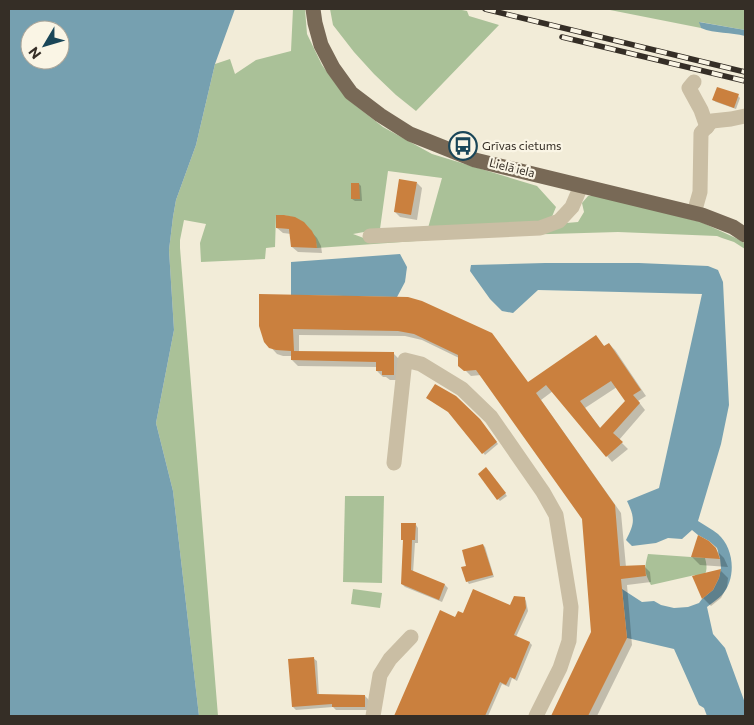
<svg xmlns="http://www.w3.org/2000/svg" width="754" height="725" font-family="Commissioner,sans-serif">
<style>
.green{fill:#aac198}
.water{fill:#76a0b0;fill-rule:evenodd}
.shadow{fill:#0003;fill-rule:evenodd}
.building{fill:#ca803e;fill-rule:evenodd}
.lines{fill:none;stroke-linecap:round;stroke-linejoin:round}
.minor{stroke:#cabea4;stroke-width:15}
.major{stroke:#786956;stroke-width:15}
.rail-casing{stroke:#352e26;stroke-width:5.5}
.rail{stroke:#faf5e5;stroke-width:4;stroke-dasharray:11;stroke-linecap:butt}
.labels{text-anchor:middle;stroke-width:4.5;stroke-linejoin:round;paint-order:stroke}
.poi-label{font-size:12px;fill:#352e26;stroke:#faf5e5;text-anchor:start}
.street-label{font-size:12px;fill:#352e26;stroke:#faf5e5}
</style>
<rect width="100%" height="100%" fill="#f2ecd8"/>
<g class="green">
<path d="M 293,9 L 305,9 L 307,34 L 322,65 L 346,98 L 383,127 L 432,154 L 537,186 L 556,207 L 551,219 L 538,224 L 428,228 L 442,178 L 388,171 L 380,229 L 353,234 L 369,240 L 578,222 L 584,212 L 582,203 L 588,196 L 595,195 L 701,222 L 740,240 L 745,244 L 745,249 L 734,242 L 722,238 L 717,236 L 618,232 L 487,236 L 317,248 C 314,225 299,215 276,215 L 275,247 L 266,248 L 265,259 L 201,262 L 200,243 L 206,224 L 184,220 L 180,240 L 180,248 L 218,716 L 199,716 L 173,491 L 156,423 L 174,330 L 169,250 L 173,217 L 176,200 L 196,145 L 215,64 L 230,59 L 235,74 L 256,60 L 291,51 Z"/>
<path d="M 330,9 L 457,9 L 467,11 L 469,16 L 499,25 L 416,111 L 396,95 L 374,74 L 354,52 L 333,25 Z"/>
<path d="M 605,9 L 745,9 L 745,30 L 700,22 L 701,28 Z"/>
<path d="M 345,496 L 384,496 L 382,583 L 343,582 Z"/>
<path d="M 648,554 L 705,558 C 708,569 707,574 699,582 L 695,575 L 651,585 C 644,571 644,570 648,554 Z"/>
<path d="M 353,589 L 382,593 L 380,608 L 351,604 Z"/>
</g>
<g class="water">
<path d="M 9,9 L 235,9 L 215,64 L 196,145 L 176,200 L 173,217 L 169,250 L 174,330 L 156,423 L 173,491 L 199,716 L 9,716 ZM 30,30 L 60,30 L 60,60 L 30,60 Z"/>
<path d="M 699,22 L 745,30 L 745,36 C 731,32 715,34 701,28 Z"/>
<path d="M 400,254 L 407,267 L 405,282 L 397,297 L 291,295 L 291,262 Z"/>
<path d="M 545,263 L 639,263 L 708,266 L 718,270 L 723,282 L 729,405 L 721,444 L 698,521 C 704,525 712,529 718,534 C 734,548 737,578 722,595 C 718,599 712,603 707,607 L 713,634 L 725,648 L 745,703 L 745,716 L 707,716 L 704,708 L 699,705 L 674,649 L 627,638 L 622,589 L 642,602 L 654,601 L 661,605 L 674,608 L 688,607 L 699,603 L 702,599 L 713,590 L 719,578 L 721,568 L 720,558 L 717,548 L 709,541 L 698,535 L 692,530 L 682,539 L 668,538 L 656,543 L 632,546 L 626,540 C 635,523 635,518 627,501 L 659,488 L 702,294 L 538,290 L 513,313 L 502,311 L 490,299 L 470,271 L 471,265 Z"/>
</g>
<g class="shadow">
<path d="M 738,96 L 740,98 L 736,109 L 716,102 L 713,100 Z"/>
<path d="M 417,183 L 422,188 L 417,220 L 400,217 L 395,212 Z"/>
<path d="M 359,184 L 361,186 L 362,201 L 355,201 L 352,199 Z"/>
<path d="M 277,228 L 309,229 L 317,238 L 321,246 L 322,253 L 298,252 L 292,247 L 291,234 L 283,233 Z"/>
<path d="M 408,298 L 528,383 L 596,337 L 605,347 L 609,344 L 615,350 L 646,396 L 638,401 L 645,410 L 619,440 L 628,449 L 612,462 L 553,391 L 541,400 L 621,513 L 626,567 L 644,566 L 650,572 L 651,582 L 627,585 L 632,645 L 597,716 L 552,716 L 592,632 L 583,518 L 481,375 L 471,376 L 460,365 L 459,358 L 422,340 L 405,336 L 299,335 L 299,352 L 394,354 L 400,360 L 400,380 L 390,380 L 386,377 L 383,377 L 377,371 L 377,367 L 298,366 L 292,360 L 293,356 L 283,356 L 277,354 L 265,341 L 260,326 ZM 617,387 L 626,401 L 601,429 L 585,408 Z"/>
<path d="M 451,414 L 482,423 L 498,444 L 485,455 Z"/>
<path d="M 489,471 L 507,496 L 500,501 L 498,499 Z"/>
<path d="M 416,525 L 418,528 L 418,543 L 415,543 L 413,573 L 445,585 L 448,588 L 442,602 L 405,587 L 402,584 L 404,541 L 402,539 Z"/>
<path d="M 708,542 L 724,558 L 728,567 L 700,565 L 692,557 Z"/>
<path d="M 483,545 L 485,547 L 494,577 L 469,584 L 467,581 L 468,567 Z"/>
<path d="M 720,570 L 728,578 L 727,587 L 721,598 L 711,606 L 703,598 Z"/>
<path d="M 524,598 L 526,601 L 528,611 L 516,637 L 530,643 L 532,645 L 517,681 L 512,678 L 509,687 L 502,684 L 488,716 L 396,716 L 441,612 L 456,618 L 463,615 L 511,607 Z"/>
<path d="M 313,658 L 317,661 L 319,696 L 365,696 L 368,699 L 368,710 L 336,710 L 333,707 L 296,710 L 293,707 Z"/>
</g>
<g class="building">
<path d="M 717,87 L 739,94 L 734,108 L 712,100 Z"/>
<path d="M 399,179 L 417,182 L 411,215 L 394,212 Z"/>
<path d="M 351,183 L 359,183 L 360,199 L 351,199 Z"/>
<path d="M 276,215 L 284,215 L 295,217 L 304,222 L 312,231 L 316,239 L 317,248 L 291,247 L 289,229 L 276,228 Z"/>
<path d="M 259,294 L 408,297 L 422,301 L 492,333 L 528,382 L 596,335 L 604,346 L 609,343 L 641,390 L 633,395 L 640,403 L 613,433 L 623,442 L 606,457 L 546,385 L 536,393 L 615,505 L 620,566 L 645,565 L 646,576 L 621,579 L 627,638 L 588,716 L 551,716 L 591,632 L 582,519 L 476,370 L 464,371 L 458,366 L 458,355 L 414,334 L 398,331 L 293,329 L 294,351 L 394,352 L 394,375 L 382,375 L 382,371 L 376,371 L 376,362 L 291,360 L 291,351 L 276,350 L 269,348 L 264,342 L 259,326 ZM 611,381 L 625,401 L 600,428 L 580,401 Z"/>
<path d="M 435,384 L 456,396 L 480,419 L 497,442 L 482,454 L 448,412 L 426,398 Z"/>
<path d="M 486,467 L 506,493 L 497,500 L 478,474 Z"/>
<path d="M 401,523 L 416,523 L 415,540 L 412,540 L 411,570 L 445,584 L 439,600 L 401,584 L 403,540 L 401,540 Z"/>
<path d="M 698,535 L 709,541 L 716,548 L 720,559 L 691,557 Z"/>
<path d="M 483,544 L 493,575 L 466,582 L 461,567 L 466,566 L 462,550 Z"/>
<path d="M 721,569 L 719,578 L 713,590 L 702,599 L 692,576 Z"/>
<path d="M 473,589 L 510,605 L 514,596 L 525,597 L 526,608 L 514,635 L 530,642 L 515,679 L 510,677 L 506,685 L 500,682 L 485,716 L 394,716 L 440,610 L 455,617 L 458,611 L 463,613 Z"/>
<path d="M 314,657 L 317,694 L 365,695 L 365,707 L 332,707 L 332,704 L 292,707 L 288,659 Z"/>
</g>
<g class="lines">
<g class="minor">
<path d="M 694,82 L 689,88 L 701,110 L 707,127"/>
<path d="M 694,213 L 700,192 L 701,133 L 712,121 L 731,119 L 745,116"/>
<path d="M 370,236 L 540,228 L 559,221 L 572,207 L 581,186"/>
<path d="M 394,463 L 405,360 L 421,364 L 462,389 L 491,417 L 543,492 L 556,515 L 571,607 L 569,641 L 560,668 L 536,716"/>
<path d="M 373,716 L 380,675 L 390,659 L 411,637"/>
</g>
<path class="major" d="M 313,9 L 315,23 L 321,45 L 333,68 L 351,93 L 380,115 L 410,134 L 475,160 L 702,215 L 733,227 L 745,235"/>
<defs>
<g id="rail">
<path d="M 485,9 L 745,72"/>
<path d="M 562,37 L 745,81"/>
</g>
</defs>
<use href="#rail" class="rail-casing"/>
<use href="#rail" class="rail"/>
</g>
<defs>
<symbol id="bus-ring" viewBox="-11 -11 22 22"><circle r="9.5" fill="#faf5e5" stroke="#1a4658" stroke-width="1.5"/><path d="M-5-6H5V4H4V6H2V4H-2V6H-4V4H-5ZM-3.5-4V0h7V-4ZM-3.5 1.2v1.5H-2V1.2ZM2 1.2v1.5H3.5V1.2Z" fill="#1a4658"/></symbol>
</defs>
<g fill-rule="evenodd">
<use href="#bus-ring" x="447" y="130" width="32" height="32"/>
</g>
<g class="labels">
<g class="poi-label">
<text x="482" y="150">Grīvas cietums</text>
</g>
<g class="street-label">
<text transform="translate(512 168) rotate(14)" y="4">Lielā iela</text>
</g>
</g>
<rect width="754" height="725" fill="none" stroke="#352e26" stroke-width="20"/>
<g transform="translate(45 45) rotate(232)"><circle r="24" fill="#faf5e5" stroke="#aba599"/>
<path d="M0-4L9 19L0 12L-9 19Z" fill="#1a4658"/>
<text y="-8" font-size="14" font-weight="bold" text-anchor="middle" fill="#352e26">N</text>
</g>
</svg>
